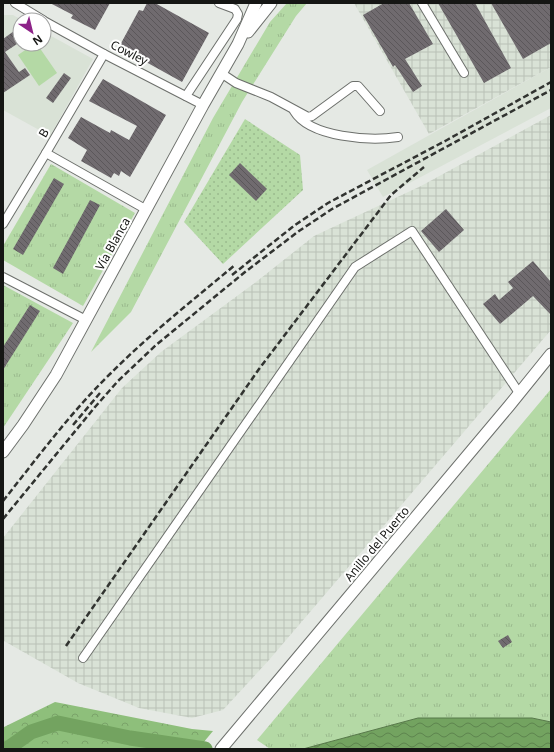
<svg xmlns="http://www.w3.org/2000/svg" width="554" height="752" font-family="'Noto Sans',sans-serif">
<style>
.built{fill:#d9e2d6}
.industrial{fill:url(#industrial-grid)}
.grass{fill:url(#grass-tufts)}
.forest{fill:url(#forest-crowns)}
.park{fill:#b4d9a5}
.garden{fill:url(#garden-dots)}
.water{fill:url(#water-waves);stroke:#577949}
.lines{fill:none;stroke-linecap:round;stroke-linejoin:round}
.river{stroke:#73a360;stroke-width:15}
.building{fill:url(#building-back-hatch)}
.minor-casing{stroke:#6d706c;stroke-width:10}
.major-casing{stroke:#6d706c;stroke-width:13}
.minor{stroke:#fff;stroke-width:8}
.major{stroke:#fff;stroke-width:11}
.rail{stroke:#313330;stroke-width:2.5;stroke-dasharray:6 3;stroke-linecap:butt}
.labels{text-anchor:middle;stroke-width:4;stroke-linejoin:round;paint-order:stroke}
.street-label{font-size:12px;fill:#151614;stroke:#fff}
</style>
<defs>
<pattern id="industrial-grid" width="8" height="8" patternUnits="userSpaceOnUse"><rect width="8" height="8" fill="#d9e2d6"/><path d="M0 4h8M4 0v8" fill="none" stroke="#b9c1b7"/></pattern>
<pattern id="grass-tufts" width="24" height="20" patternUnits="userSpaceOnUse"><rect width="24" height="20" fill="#b4d9a5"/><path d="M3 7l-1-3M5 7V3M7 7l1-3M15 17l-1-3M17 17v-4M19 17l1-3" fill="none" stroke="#9aba8d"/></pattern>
<pattern id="forest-crowns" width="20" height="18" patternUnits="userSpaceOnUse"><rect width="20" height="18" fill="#8ebf7b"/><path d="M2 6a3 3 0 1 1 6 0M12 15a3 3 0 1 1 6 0" fill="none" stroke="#7aa369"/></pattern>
<pattern id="garden-dots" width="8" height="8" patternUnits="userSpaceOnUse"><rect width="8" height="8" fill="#b4d9a5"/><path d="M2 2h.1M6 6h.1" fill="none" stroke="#9aba8d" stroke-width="1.8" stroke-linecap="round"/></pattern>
<pattern id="water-waves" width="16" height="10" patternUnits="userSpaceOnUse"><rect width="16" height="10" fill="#73a360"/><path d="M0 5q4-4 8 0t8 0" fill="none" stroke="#5d844e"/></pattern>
<pattern id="building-back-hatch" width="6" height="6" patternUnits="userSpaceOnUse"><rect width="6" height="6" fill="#706b6f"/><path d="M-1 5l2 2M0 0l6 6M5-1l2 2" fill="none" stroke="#5b575a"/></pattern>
</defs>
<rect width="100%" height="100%" fill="#e5e9e4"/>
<g class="built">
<path d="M 3,15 L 13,15 L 22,20 L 20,20 L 20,44 L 44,44 L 44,32 L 93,59 L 50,136 L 3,110 Z"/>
<path d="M 551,67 L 551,108 L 383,197 L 367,170 Z"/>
</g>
<g class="industrial">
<path d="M 354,3 L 551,3 L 551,67 L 429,134 Z"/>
<path d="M 551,115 L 551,330 L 269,660 L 223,710 L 192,718 L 139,708 L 78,683 L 4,641 L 3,643 L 3,538 L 122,388 L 161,352 L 256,282 L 314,236 L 421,186 Z"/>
</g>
<g class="grass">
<path d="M 287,3 L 307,3 L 296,16 L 242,102 L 131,312 L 91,352 L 213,118 L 270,22 Z"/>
<path d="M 51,164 L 135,213 L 83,306 L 3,260 L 3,246 Z"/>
<path d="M 3,285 L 73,323 L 3,428 Z"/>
<path d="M 551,389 L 551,722 L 532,718 L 418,718 L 303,749 L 270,749 L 257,740 Z"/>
</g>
<path class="forest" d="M 55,702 L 192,729 L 213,731 L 198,749 L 3,749 L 4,727 Z"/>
<path class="park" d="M 34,44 L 37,44 L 57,73 L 39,86 L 18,55 Z"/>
<path class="garden" d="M 245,119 L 300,155 L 303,190 L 223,264 L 184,222 Z"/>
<path class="water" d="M 418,718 L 532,718 L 551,722 L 551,749 L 303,749 Z"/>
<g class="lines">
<path class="river" d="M 7,749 L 31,732 L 58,723 L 130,738 L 205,749"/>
</g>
<g class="building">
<path d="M 50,3 L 110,3 L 95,30 L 71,18 L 73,15 Z"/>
<path d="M 147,3 L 155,3 L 209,33 L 182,82 L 119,47 L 139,10 L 143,11 Z"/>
<path d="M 384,3 L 409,3 L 433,44 L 405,59 L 422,86 L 413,92 L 395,65 L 393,67 L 363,15 Z"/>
<path d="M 438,3 L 475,3 L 511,68 L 484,83 Z"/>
<path d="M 491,3 L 551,3 L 551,43 L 523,59 Z"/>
<path d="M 20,30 L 20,42 L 5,52 L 19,72 L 25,68 L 30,75 L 3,93 L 3,39 L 14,31 L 15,33 Z"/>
<path d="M 64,73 L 71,78 L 53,103 L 46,98 Z"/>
<path d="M 103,79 L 166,115 L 130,177 L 121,171 L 119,176 L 114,173 L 111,178 L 81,161 L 87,150 L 68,138 L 81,117 L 110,133 L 111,130 L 129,140 L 137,126 L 89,101 Z"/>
<path d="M 240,163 L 267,189 L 256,201 L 229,175 Z"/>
<path d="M 54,178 L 64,184 L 23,255 L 13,249 Z"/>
<path d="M 90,200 L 100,205 L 63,274 L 53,268 Z"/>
<path d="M 446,209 L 464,230 L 439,252 L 421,231 Z"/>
<path d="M 533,261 L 551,282 L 551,315 L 533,296 L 500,324 L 483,304 L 495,294 L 499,300 L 513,288 L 508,282 Z"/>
<path d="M 30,305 L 40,311 L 3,370 L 3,347 Z"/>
<path d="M 508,635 L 512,642 L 503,648 L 498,641 Z"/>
</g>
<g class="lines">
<defs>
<g id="minor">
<path d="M 15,3 L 43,20"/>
<path d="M 422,3 L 464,73"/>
<path d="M 44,21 L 104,54 L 203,105"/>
<path d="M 221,73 L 236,83 L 271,97 L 308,117 L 312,116 L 353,86 L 358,86 L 380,111"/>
<path d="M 186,96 L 237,19 L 238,14 L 235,9 L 219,3"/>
<path d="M 294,111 C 310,138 371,141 398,137"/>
<path d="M 46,153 L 147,210"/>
<path d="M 3,224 L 46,153 L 104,54"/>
<path d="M 3,277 L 86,320"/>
<path d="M 83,658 L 355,267 L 412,231 L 519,393"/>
</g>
<g id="major">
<path d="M 248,32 L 271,3"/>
<path d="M 3,452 L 23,425 L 56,375 L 203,105 L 238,44 L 256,3"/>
<path d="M 221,749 L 509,406 L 551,354"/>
</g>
</defs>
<use href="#minor" class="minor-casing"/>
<use href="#major" class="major-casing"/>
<use href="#minor" class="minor"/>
<use href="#major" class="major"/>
<g class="rail">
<path d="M 232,275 L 295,225 L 328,203 L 447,140 L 551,82"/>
<path d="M 73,425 L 100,393"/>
<path d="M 3,501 C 38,457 71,412 111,373 C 150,334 193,300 235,265"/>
<path d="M 3,519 L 95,407 L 118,381 L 156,345 L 245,272 L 299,231 L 332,209 L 551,90"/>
<path d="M 66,646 L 259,369 L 391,195 L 424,167"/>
</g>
</g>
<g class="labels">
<g class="street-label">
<text transform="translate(129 53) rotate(27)" y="4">Cowley</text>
<text transform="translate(44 133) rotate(-60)" y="4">B</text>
<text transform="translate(113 244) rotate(-61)" y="4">Vía Blanca</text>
<text transform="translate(377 544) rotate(-50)" y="4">Anillo del Puerto</text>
</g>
</g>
<rect width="554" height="752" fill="none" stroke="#151614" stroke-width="8"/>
<g transform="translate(32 32) rotate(145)"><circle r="19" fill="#ffffff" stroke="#a1a2a1"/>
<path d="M0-3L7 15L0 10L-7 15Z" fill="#8d2388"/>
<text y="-6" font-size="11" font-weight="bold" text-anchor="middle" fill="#151614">N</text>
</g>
</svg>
